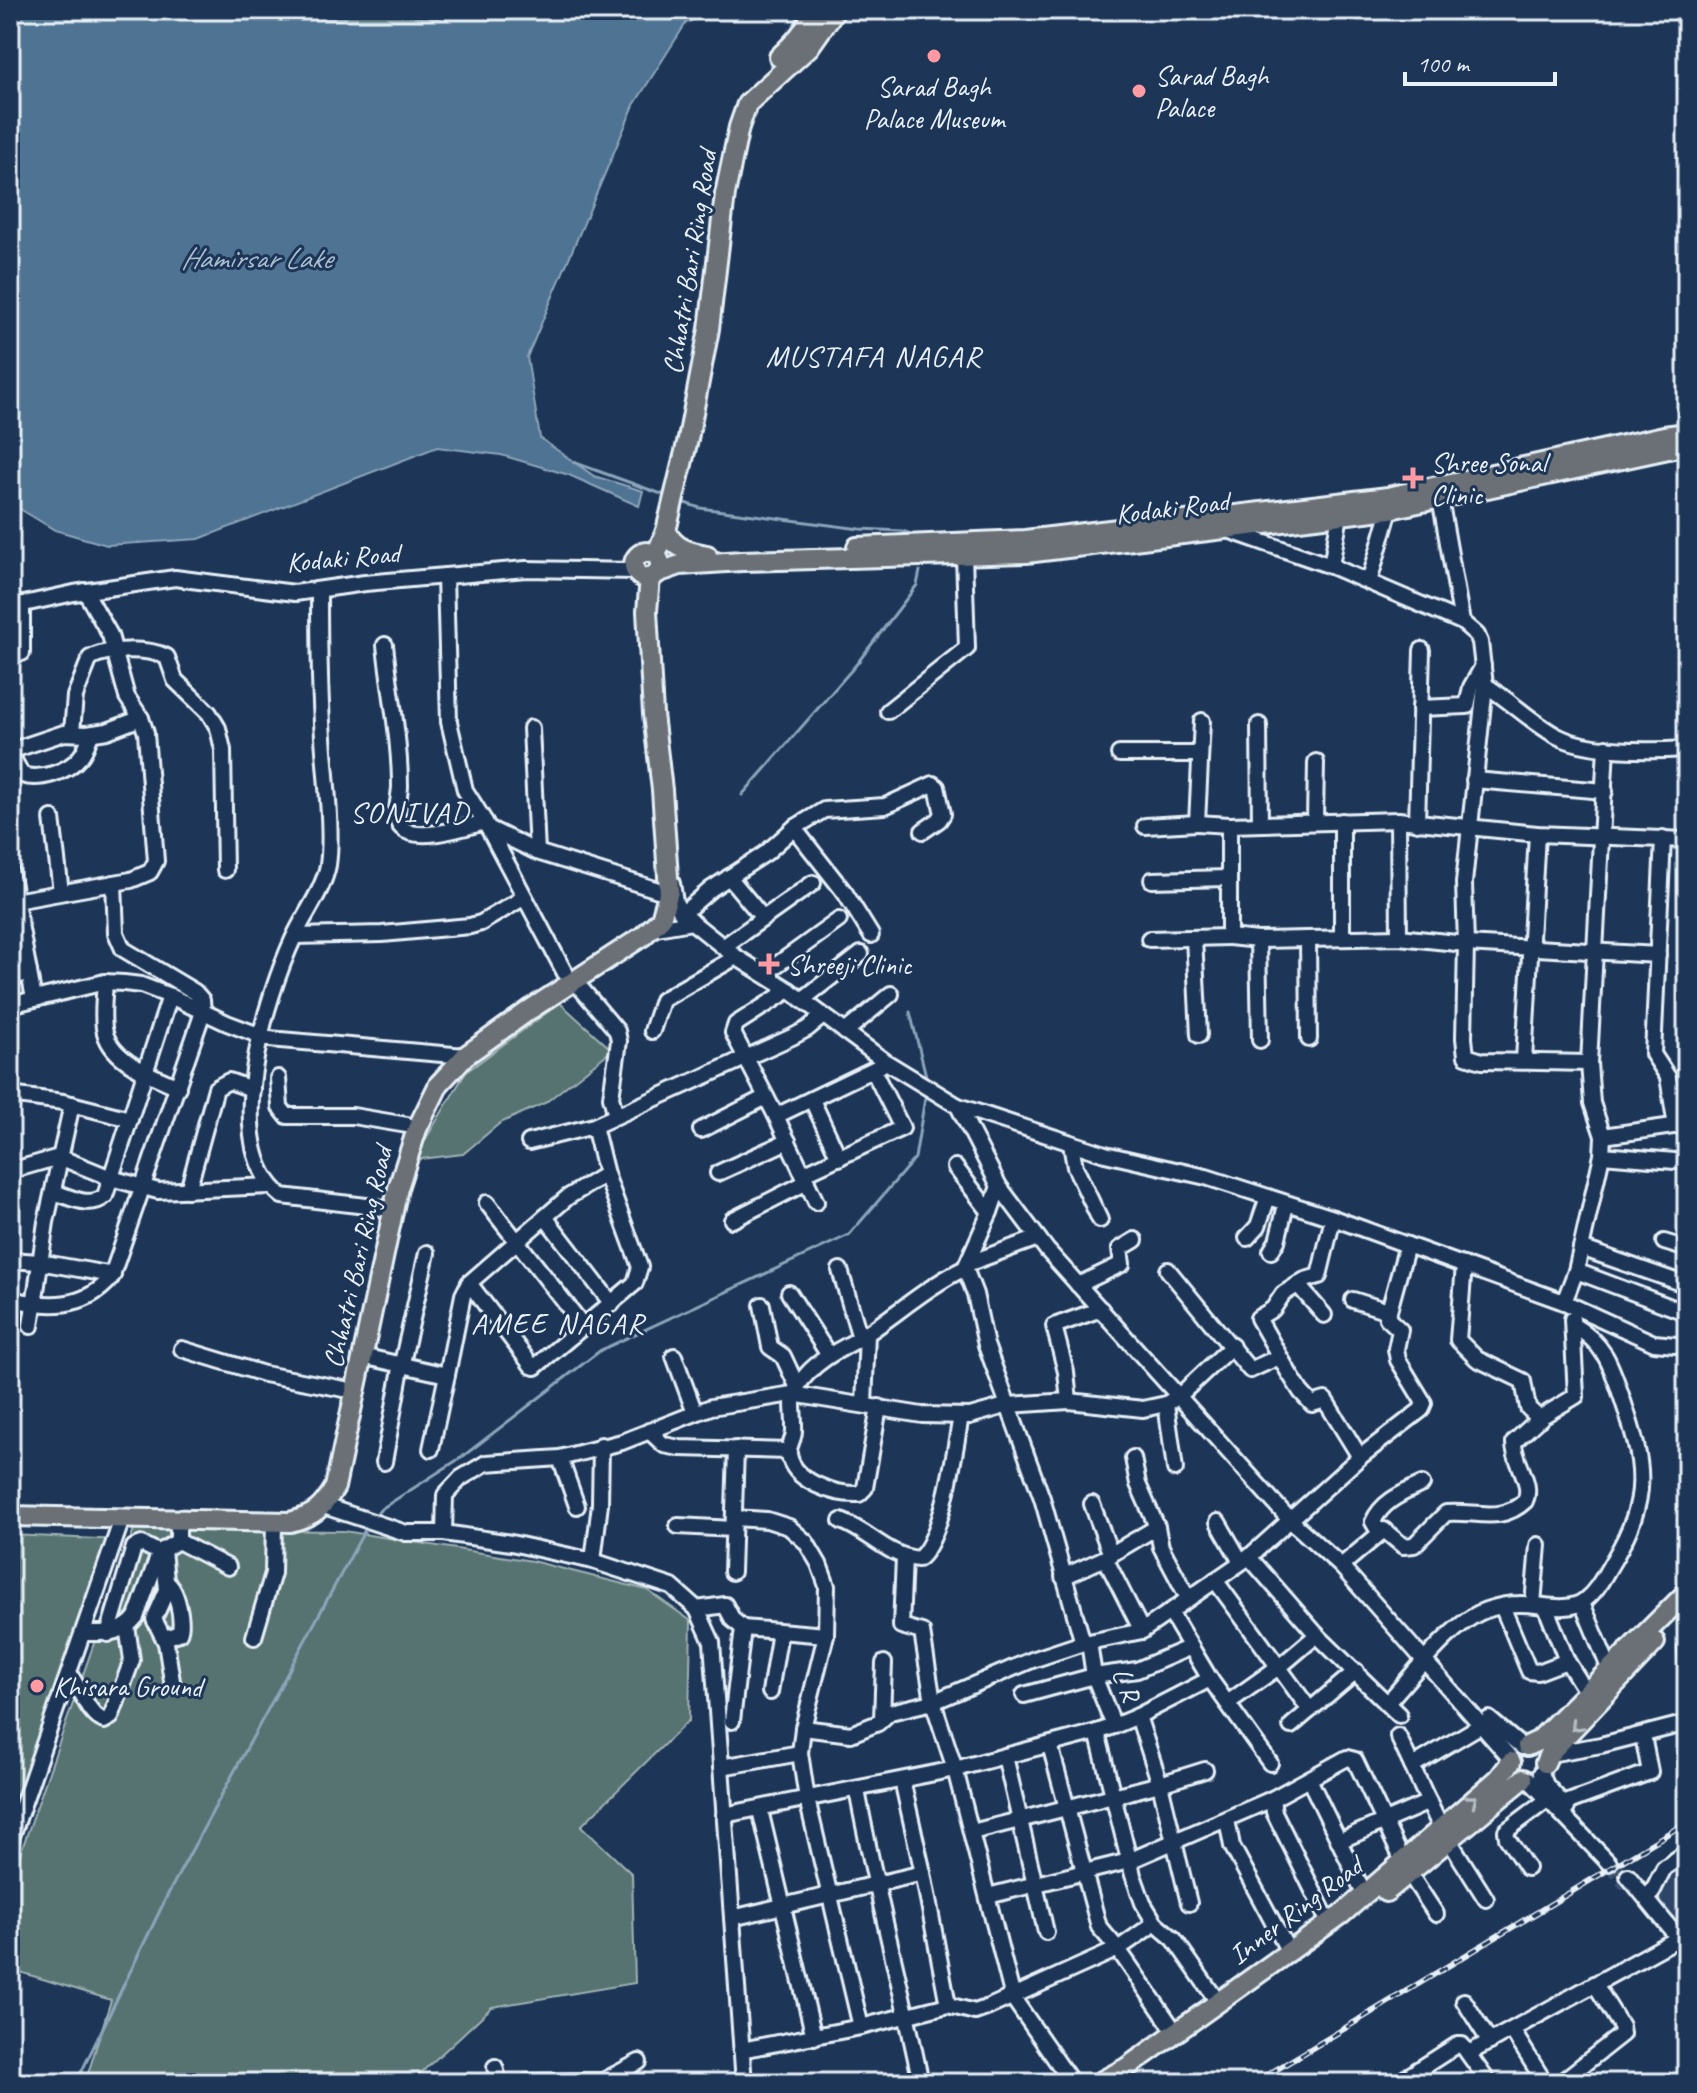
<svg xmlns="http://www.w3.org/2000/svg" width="1697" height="2093" font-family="Caveat,sans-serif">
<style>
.built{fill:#2d4568}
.green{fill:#567371;stroke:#9fb2b4;stroke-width:2}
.water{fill:#4f7392;stroke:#8ca5bb;stroke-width:2}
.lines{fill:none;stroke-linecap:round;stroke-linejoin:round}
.stream{stroke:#8ca5bb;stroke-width:3}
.minor-tunnel{stroke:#3b516f;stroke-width:14;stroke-dasharray:14 7;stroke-linecap:butt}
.minor-casing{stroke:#e8f1f8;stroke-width:20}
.major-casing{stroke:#e8f1f8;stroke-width:24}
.minor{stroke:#1d3557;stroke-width:14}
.major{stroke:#6a7074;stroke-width:18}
.rail-casing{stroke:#e8f1f8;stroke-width:6}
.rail{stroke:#1d3557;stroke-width:3;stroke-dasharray:9;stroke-linecap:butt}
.oneway{stroke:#b6bdc3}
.poi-dot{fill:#ff9aa2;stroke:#1d3557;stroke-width:3}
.labels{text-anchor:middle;stroke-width:6;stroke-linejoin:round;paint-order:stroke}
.poi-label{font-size:28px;fill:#e8f1f8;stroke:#1d3557;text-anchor:start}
.street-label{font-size:28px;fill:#e8f1f8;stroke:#1d3557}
.water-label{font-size:30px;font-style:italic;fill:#abbfcf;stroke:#1d3557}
.neighbourhood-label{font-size:30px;letter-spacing:2px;fill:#e8f1f8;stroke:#1d3557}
</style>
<rect width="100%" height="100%" fill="#1d3557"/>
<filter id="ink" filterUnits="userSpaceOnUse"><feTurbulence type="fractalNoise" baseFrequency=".0125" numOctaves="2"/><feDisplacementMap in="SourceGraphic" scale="16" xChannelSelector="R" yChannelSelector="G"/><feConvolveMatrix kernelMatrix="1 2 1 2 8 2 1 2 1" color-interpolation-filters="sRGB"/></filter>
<g filter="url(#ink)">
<path class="built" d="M 1687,1866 L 1687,1935 L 1651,1890 Z"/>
<g class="green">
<rect x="295" y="10" width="146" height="8"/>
<path d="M 560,1003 L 612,1050 L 545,1103 L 500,1123 L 463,1154 L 413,1160 L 466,1072 Z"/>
<path d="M 134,1529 L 344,1531 L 532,1561 L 647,1590 L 691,1621 L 689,1720 L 581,1826 L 632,1874 L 635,1983 L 492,2007 L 410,2083 L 85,2083 L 111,2000 L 10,1969 L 10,1883 Z"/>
<path d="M 10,1535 L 120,1540 L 10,1832 Z"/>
</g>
<path class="water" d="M 10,10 L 295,10 L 295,18 L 440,18 L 441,10 L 716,10 L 686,23 L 634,105 L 527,357 L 540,438 L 594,476 L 643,491 L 639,506 L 569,475 L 501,455 L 437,447 L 199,539 L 107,545 L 55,530 L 10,503 Z"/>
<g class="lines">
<g class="stream">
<path d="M 573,462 L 667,496"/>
<path d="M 682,502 L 700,508 L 860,529 L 902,531 L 918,536"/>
<path d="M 742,795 L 855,666 L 917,585 L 920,571"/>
<path d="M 910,1012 L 927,1080"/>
<path d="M 374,1517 L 381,1509 L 462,1457 L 601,1350 L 849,1235 L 915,1158 L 926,1092"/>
<path d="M 76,2083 L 168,1894 L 367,1526"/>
</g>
<path class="minor-tunnel" d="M 1609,1863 L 1627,1886"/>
<defs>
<g id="minor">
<path d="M 1440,498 L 1462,622 L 1477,635 L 1480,642 L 1485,685 L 1464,883 L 1466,944 L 1464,1038 L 1466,1056 L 1482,1061 L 1589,1063"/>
<path d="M 1228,530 L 1331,566 L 1462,622"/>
<path d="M 1331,566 L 1340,515"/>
<path d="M 445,576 L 449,722 L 465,790 L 485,822 L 565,973"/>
<path d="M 1369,582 L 1390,509"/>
<path d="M 319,590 C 319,639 319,688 323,737 C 325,772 333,831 328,865 C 323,891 305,913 294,937 C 266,997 219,1147 282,1196 L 383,1208"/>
<path d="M 10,607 L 74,593 L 175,578 L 295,593 L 365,583 L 526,569 L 635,571"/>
<path d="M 385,645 C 390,692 400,740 400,786 C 400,798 392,819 402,828 C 417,843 466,827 485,822"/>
<path d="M 22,653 L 22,604"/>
<path d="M 1485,685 C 1510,700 1531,722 1557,736 C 1589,753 1651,751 1687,749"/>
<path d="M 1420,708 L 1467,706 L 1471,687 L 1483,666"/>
<path d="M 888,711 L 967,648 L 964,555"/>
<path d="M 1202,721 L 1197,823 L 1229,825 L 1398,820 L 1537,834 L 1687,840"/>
<path d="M 1259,725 L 1260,824"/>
<path d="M 531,728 L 537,852"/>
<path d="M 72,732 L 75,696 L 90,658 C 107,648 149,648 167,657 L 175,680 L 209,713 L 218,728 L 223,750 L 225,870"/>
<path d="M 10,751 L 64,733 L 87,734 L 107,731 L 141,718"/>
<path d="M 10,753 L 22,775 C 40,781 68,772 80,757 C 86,750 88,742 91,734"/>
<path d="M 1119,754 L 1200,754"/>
<path d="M 1474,780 L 1605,791"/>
<path d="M 52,818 L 61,892"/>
<path d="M 1398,820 L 1399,937"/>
<path d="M 1342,821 L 1342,938"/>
<path d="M 1315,822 L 1316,762"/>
<path d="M 1417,823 L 1422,650"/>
<path d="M 1229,825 L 1229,937 L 1258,940 L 1399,937 L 1466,944 L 1658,955"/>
<path d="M 1145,826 L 1197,823"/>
<path d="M 488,828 L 537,852 L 658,890"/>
<path d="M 794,828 L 845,893 L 871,935"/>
<path d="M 1663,838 L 1653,1054 L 1668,1077 L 1676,1126"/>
<path d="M 10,870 L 34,999"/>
<path d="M 729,877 L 763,918"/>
<path d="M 1152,880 L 1228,878"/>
<path d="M 672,883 L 675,902 L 682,914 L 736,957 L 789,990 L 886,1062 L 958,1106 L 1105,1154 L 1206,1177 L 1333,1218 L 1564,1302 L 1654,1343 L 1687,1346"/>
<path d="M 15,901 L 131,880 L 150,872 L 156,861 L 146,733 L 141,718 L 127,697 L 110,635 L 85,591"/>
<path d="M 682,914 L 711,889 L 766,853 L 794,828 L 824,810 L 885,806 L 933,784 L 937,787 L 943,814 L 939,820 L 923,831"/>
<path d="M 650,929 L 692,922"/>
<path d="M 295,936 L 382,934 L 470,926 L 481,923 L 523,898"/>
<path d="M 1194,938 L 1199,1035"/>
<path d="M 1149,939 L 1229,937"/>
<path d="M 1308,939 L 1309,1039"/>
<path d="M 1258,940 L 1260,1040"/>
<path d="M 723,947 L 813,883"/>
<path d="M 764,974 L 839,920"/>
<path d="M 10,978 L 29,972"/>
<path d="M 574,980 L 617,1031 L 619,1041 L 611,1097 L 616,1116"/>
<path d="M 105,982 C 104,997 102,1014 104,1028 C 109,1061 152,1075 178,1087"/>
<path d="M 789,990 L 736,1024 L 733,1033 L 776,1116 L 816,1202"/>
<path d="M 802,1000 L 861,954"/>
<path d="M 10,1005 L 105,982 L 124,983 L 141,985 L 170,996 L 227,1023 L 269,1039 L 465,1056"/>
<path d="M 652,1031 L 662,1000 L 736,957"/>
<path d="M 845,1032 L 891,994"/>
<path d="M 1524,1060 L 1537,834"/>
<path d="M 278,1078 L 280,1107 L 287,1116 L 353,1116 L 407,1125"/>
<path d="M 10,1095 L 63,1102 L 130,1119"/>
<path d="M 812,1100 L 839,1158"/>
<path d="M 958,1106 L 999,1186 L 1047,1250 L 1289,1519 L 1341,1566 L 1511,1759"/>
<path d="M 776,1116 L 880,1066"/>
<path d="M 701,1130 L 766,1097"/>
<path d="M 1603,1136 L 1687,1124"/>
<path d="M 529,1142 L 594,1126 L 792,1037 L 807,1029 L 823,1016"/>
<path d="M 1071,1144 L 1075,1167 L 1100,1220"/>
<path d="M 1602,1155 L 1687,1162"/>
<path d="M 955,1167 L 990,1212"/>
<path d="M 10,1171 L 59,1157 L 111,1178 L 158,1191 L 270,1186"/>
<path d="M 718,1173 L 788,1141"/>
<path d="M 803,1174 L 902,1128 L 873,1070"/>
<path d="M 999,1186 L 990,1212 L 965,1268 L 975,1294 L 986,1345 L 1042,1498 L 1083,1643 L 1089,1642 L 1094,1676 L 1114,1726 L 1097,1732 L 1133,1875 L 1143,1903 L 1155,1923 L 1174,1939 L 1218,2002"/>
<path d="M 188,1190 L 216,1088 L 229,1081 L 252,1089"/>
<path d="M 54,1192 C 70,1197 90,1209 105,1196 L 170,996"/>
<path d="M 487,1203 L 584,1327"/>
<path d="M 545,1217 L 612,1304"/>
<path d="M 1333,1218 L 1319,1276 L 1305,1280 L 1283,1294 L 1273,1309 L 1258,1318 L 1289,1373 L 1301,1392 L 1312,1404 L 1325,1400 L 1360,1457"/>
<path d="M 732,1220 L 807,1182"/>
<path d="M 1247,1238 L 1258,1226 L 1268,1197"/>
<path d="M 1664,1242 L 1687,1249"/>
<path d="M 1581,1248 L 1687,1285"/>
<path d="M 1271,1251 L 1277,1241 L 1286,1205"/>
<path d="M 10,1260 L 39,1262 L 113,1275"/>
<path d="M 967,1264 L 1038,1238"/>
<path d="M 1464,1265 L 1458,1340 L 1477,1359 L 1523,1381 L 1528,1408 L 1540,1419"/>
<path d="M 840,1270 L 860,1338"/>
<path d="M 1168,1270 L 1250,1370 L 1279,1357"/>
<path d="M 1576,1271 L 1687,1313"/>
<path d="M 469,1283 L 532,1366 L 535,1367 L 635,1283 L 640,1267 L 606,1174 L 594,1126"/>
<path d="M 1078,1285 L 1122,1264 L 1120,1249 L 1135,1240"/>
<path d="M 1298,1285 L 1324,1315"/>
<path d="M 789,1293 L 828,1354"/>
<path d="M 10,1299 C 47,1307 84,1310 111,1278 L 203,1012 L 202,1000 L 195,992 L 123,949 L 116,933 L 114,883"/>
<path d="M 1353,1300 L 1388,1311"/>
<path d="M 1564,1302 L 1576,1271 L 1602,1155 L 1603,1136 L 1592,1103 L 1589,1063 L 1606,747"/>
<path d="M 762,1305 L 770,1347 L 783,1356 L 797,1386"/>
<path d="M 31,1326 L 46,1222 L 72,1104"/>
<path d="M 182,1349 L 264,1374 L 344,1389"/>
<path d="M 362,1356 L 447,1375 L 463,1295 L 469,1283 L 568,1197 L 606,1174"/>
<path d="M 674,1356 L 695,1413"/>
<path d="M 1069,1401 L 1066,1372 L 1054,1326 L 1101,1309"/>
<path d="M 864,1404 L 867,1334"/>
<path d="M 1166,1404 L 1175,1469"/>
<path d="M 879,1407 L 865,1488 L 859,1494 C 835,1495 793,1482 789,1454 C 788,1446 794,1439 794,1431 C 795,1403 786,1397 807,1374 C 825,1354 846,1348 868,1333 C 900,1311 930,1285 965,1268"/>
<path d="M 649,1431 L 664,1445 L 680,1448 L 788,1451"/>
<path d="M 431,1449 L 447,1375"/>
<path d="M 560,1458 L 577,1506"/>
<path d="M 1133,1458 L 1138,1484 L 1157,1527 L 1161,1547 L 1188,1598"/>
<path d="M 384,1462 L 402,1363 L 427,1253"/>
<path d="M 1092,1504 L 1111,1555"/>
<path d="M 324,1506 L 406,1533 L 444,1533 L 511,1543 L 593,1561 L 672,1587 L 697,1609 L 712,1642 L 744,2083"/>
<path d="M 734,1518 L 767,1520 L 789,1527 L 806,1542 L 819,1564 L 827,1586 L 826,1635 L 803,1728 L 800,1753 L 807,1799 L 861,2027"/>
<path d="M 841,1521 C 869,1531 887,1556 918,1559 C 943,1541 955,1448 961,1416"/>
<path d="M 1218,1522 L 1241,1562"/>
<path d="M 678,1526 L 733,1529"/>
<path d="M 1379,1532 L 1373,1522 C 1382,1501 1403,1493 1422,1484"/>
<path d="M 444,1533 L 445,1495 L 461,1478 L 486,1463 L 560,1458 L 622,1442 L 711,1407 L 792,1394 L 922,1415 L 970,1416 L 1009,1405 L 1069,1401 L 1143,1409 L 1166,1404 L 1179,1396 L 1232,1346"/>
<path d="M 178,1541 L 228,1567"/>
<path d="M 163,1550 L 167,1590 L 154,1619 L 166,1643 L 173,1687"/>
<path d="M 1249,1557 L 1317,1635 L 1399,1715"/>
<path d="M 904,1558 L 901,1626 L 922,1632 L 933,1702 L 955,1769 L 1013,1998 L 1072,2083"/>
<path d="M 1105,1558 L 1142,1631"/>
<path d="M 593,1561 L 600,1504 L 601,1445"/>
<path d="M 1341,1566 L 1384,1530 L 1403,1546 L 1414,1545 L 1446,1513 C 1475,1510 1501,1524 1525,1501 C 1534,1483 1513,1461 1514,1442 L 1541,1417 L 1576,1396 L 1572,1319"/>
<path d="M 732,1572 L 736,1449"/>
<path d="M 1063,1577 L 1105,1558 L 1157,1527"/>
<path d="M 1215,1580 L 1310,1710"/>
<path d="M 1582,1603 L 1610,1670"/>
<path d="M 1533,1604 L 1538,1545"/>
<path d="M 1502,1606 L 1529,1671 L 1538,1672 L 1567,1661"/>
<path d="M 1546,1608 L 1567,1661 L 1587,1693"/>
<path d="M 697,1609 L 725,1605 L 733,1620 L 743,1628 L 826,1635"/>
<path d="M 1170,1612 L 1210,1679 L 1270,1763"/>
<path d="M 84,1633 C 105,1633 122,1635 136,1617 L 158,1557 L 163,1550 L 178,1541 L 178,1520"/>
<path d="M 108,1634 L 134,1547 L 142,1544 L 160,1553"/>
<path d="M 254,1637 L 273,1573 L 274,1521"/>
<path d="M 165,1638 L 179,1633 C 184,1623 177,1589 167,1583"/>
<path d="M 1089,1642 L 1142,1631 L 1249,1557 L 1360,1457 L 1421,1410 L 1424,1403 L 1398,1360 L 1396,1349 L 1400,1330 L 1387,1318 L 1407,1245"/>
<path d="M 1686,1646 L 1687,1658"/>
<path d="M 69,1674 C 82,1690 87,1714 104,1721 L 111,1717 L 132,1660 L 127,1626"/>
<path d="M 770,1692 L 780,1632"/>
<path d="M 1024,1695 L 1094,1676 L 1137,1670 L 1191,1647"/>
<path d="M 1229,1702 L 1284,1663 L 1317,1635"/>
<path d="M 1387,1703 C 1412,1676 1454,1619 1489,1609 C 1499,1606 1510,1604 1519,1604 C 1539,1603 1568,1614 1585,1600 C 1598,1590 1605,1574 1613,1561 C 1651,1497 1645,1466 1622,1398 C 1611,1365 1605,1344 1573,1325"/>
<path d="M 1138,1716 L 1160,1784 L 1189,1903"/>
<path d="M 882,1719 L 884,1663"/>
<path d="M 1489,1719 L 1522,1747"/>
<path d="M 732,1721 L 743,1628"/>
<path d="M 1114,1726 L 1138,1716 L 1210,1679"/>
<path d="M 1291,1726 L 1356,1671"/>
<path d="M 803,1728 L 851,1734 L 878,1723 L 890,1712 L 933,1702 L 1032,1660 L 1083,1643"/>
<path d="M 1398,1736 L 1440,1826"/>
<path d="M 1050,1745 L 1099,1927 L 1118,1949 L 1176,2033"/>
<path d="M 1549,1754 L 1601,1745 L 1687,1723"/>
<path d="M 1005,1756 L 1046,1932"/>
<path d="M 1412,1766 L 1483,1724"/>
<path d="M 721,1767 L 800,1753"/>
<path d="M 1541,1773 L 1546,1785 L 1567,1808"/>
<path d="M 1309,1779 L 1365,1895"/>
<path d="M 1528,1779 L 1609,1863"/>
<path d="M 902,1780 L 923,1873 L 948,2005"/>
<path d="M 857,1790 C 875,1888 901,1985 921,2083"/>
<path d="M 1272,1799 L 1274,1812 L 1329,1923"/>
<path d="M 1563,1804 L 1650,1772 L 1643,1736"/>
<path d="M 760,1810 L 814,2037"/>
<path d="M 724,1815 L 955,1769 L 1097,1732"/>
<path d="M 1227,1820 L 1232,1846 L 1289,1952"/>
<path d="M 972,1832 L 1160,1784 L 1205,1770"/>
<path d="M 1449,1840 L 1486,1899"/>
<path d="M 1339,1841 L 1429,1802"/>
<path d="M 10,1842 L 122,1519"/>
<path d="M 1527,1868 L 1507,1838 L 1506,1831 L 1547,1800"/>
<path d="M 1409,1873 L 1436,1914"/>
<path d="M 1628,1876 L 1687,1949"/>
<path d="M 988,1896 L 1129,1861 L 1272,1799 L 1347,1758 L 1355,1760 L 1403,1861"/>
<path d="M 1648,1900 L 1664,1868 L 1687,1852"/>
<path d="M 732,1918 L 923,1873"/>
<path d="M 1464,2001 L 1490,2042"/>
<path d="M 1512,2030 L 1545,2083"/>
<path d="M 741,2050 L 861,2027 L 948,2005 L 975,2012 L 989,2007 L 1118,1949 L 1155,1923"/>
<path d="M 1469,2053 L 1677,1939"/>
<path d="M 495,2067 L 499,2083"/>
<path d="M 1419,2069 L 1428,2083"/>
<path d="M 528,2082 L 603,2081 L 639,2062"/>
<path d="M 1398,2083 L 1457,2045 L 1462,2045 L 1489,2083"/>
<path d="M 1560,2083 L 1622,2034 L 1621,2026 L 1595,1984"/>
</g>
<g id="major">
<path d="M 779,57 C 794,43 807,30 813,10"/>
<path d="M 666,531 C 675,549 689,552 707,555"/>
<path d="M 857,547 L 1025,540 L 1388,497 L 1664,436 L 1687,433"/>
<circle cx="647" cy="565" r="13"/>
<path d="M 656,555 L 666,531 L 688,439 L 709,329 L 725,194 L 739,127 L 747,104 L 809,47 L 835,10"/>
<path d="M 657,573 L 680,565 L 742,561 L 1026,553 L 1390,509 L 1687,445"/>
<path d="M 10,1516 L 290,1522 C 314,1516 322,1509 335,1487 L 398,1188 L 417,1129 L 439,1084 L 465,1056 L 531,1009 L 643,936 L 661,919 L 669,891 L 662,790 L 653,714 L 647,611 L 650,578"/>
<path d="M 1527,1746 L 1538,1741 L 1687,1592"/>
<path d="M 1545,1763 L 1549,1754 L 1655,1642"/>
<path d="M 1386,1892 L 1523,1779"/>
<path d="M 1098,2083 L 1126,2068 L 1342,1914 L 1499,1778 L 1511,1762"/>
</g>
</defs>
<use href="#minor" class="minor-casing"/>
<use href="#major" class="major-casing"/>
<use href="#minor" class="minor"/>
<use href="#major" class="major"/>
<defs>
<path id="rail" d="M 1254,2083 L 1687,1822"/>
</defs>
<use href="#rail" class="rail-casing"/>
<use href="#rail" class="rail"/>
</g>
<defs><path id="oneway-chevron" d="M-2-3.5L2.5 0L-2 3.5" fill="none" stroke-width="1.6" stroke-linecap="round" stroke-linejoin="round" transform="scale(2)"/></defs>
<g class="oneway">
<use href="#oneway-chevron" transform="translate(1576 1726) rotate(133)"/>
<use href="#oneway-chevron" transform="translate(1472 1800) rotate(-39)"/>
</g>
</g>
<g class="poi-dot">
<circle cx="934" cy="56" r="8"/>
<circle cx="1139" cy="91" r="8"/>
<path d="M1409 466h8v8h8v8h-8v8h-8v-8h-8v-8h8z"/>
<path d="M765 952h8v8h8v8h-8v8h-8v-8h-8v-8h8z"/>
<circle cx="37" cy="1686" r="8"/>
</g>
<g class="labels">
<g class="poi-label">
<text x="1155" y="85">Sarad Bagh<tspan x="1155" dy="32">Palace</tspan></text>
<text x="934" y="96" text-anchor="middle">Sarad Bagh<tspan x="934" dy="32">Palace Museum</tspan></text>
<text x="1431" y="472">Shree Sonal<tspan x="1431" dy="32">Clinic</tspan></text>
<text x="787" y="974">Shreeji Clinic</text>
<text x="53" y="1696">Khisara Ground</text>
</g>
<g class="street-label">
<text transform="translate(689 262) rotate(-81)" y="10">Chhatri Bari Ring Road</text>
<text transform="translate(1172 507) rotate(-7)" y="10">Kodaki Road</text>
<text transform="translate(343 557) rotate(-5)" y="10">Kodaki Road</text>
<text transform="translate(357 1257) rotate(-77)" y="10">Chhatri Bari Ring Road</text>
<text transform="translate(1127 1684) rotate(70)" y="10">L R</text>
<text transform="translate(1295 1910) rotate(-37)" y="10">Inner Ring Road</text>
</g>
<g class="water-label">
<text x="256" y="268">Hamirsar Lake</text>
</g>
<g class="neighbourhood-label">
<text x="874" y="366">MUSTAFA NAGAR</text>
<text x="410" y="822">SONIVAD</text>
<text x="558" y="1333">AMEE NAGAR</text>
</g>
</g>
<rect width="1697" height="2093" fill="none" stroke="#1d3557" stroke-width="40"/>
<rect x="20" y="20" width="1657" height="2053" fill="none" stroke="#e8f1f8" stroke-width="3" filter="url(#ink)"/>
<path d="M1405 72v12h150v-12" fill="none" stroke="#e8f1f8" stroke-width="4"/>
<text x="1417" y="72" font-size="24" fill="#e8f1f8" stroke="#1d3557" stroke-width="6" paint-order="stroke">100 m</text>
</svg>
